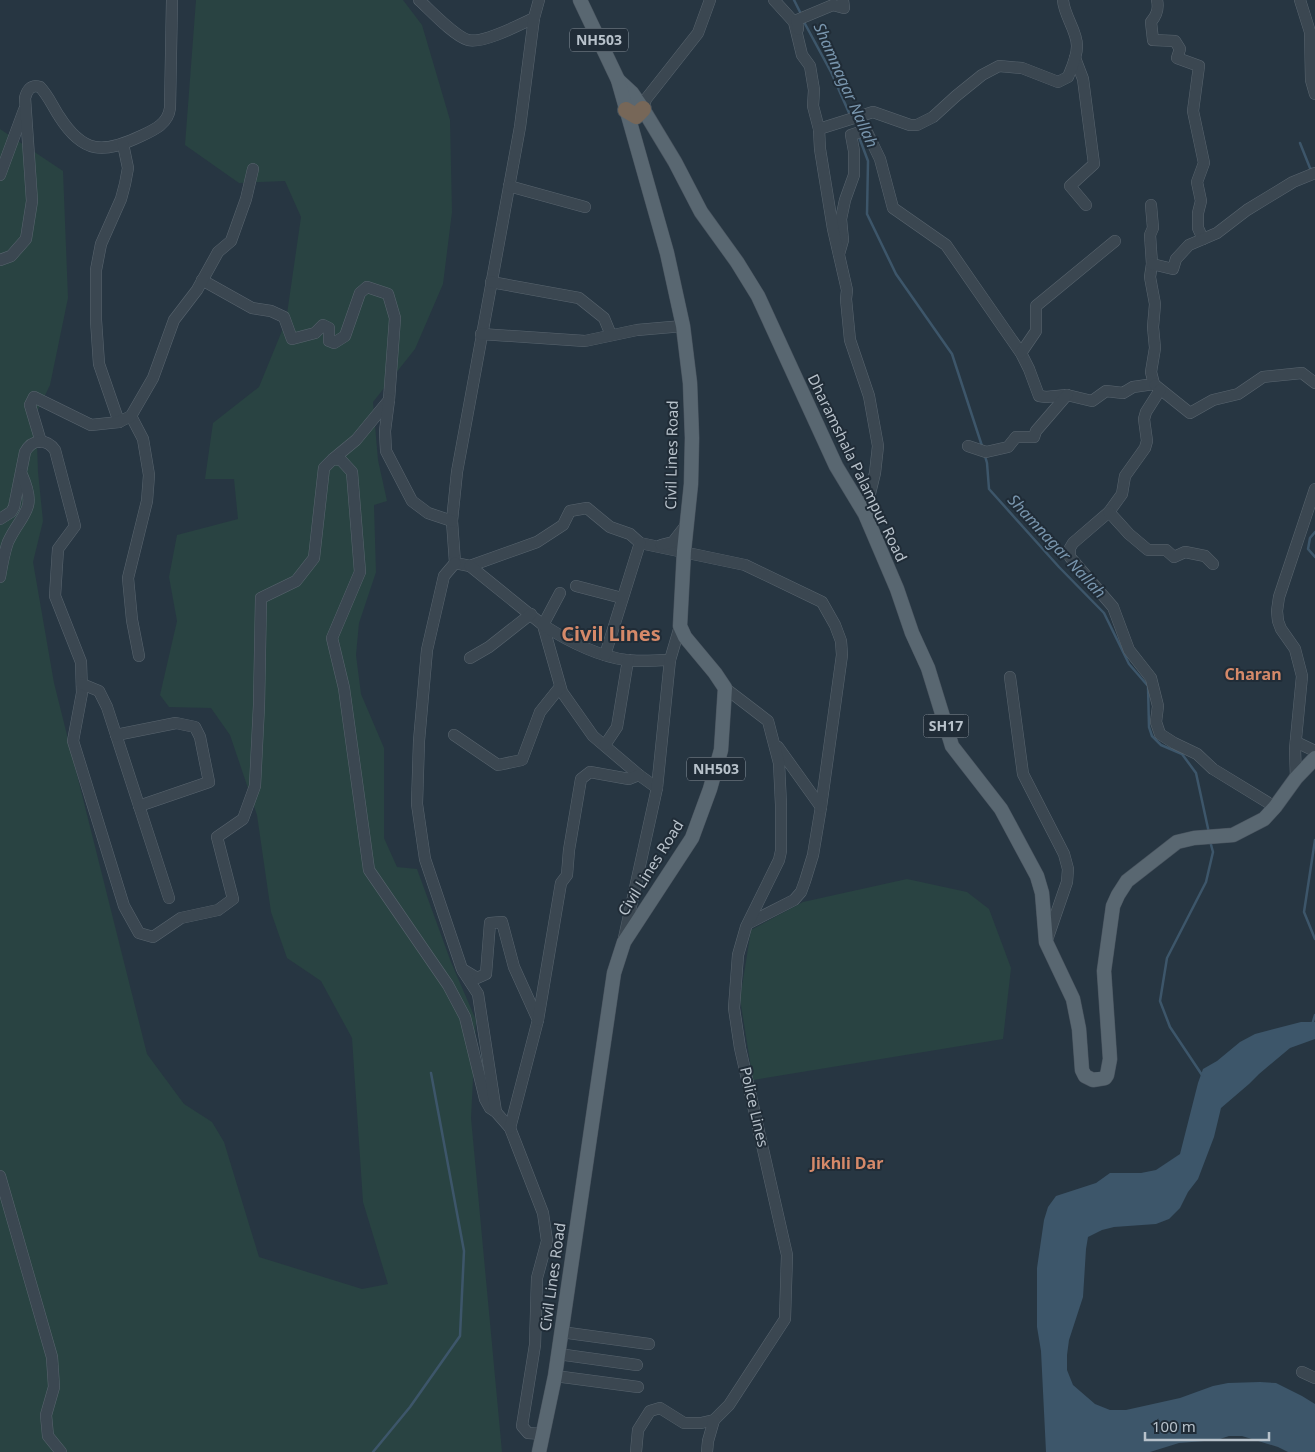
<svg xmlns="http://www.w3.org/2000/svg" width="1315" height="1452" font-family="'Noto Sans',sans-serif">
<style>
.green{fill:#294342}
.water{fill:#3d566a}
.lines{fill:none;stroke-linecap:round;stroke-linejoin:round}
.stream{stroke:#3d566a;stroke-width:2.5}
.minor-casing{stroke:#59656f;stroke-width:12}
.major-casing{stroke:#48535e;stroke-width:15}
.highway-casing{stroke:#46525c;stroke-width:18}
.minor{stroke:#3b4751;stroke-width:11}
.major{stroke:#596771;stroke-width:14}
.highway{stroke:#776758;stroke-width:16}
.labels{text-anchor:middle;stroke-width:4;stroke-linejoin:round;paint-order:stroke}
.shield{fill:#202c37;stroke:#8a959f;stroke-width:1}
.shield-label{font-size:14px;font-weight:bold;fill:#b8c2cb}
.street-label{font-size:15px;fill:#b8c2cb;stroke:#202c37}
.water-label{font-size:16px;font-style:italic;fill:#7996ae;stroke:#202c37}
.neighbourhood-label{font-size:16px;font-weight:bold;fill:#d58969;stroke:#202c37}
.district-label{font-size:20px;font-weight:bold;fill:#d58969;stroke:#202c37}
</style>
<rect width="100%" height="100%" fill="#273642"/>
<g class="green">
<path d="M 196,0 L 403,0 L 422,25 L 450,120 L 452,212 L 443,284 L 415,349 L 373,402 L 378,460 L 387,501 L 374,505 L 376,572 L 359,623 L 356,655 L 361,694 L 384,748 L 384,838 L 397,867 L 417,869 L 451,962 L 476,1020 L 471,1118 L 502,1452 L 0,1452 L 0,129 L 63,171 L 68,298 L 50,385 L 36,414 L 38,472 L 43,521 L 33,562 L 54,683 L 147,1054 L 184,1104 L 212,1122 L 224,1142 L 259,1257 L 362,1289 L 388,1284 L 363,1202 L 352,1038 L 321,981 L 287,958 L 271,912 L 257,815 L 230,735 L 211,708 L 169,707 L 160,695 L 177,621 L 169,577 L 177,535 L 238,519 L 234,479 L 205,479 L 213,423 L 259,387 L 286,321 L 301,217 L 285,181 L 239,183 L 185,145 Z"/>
<path d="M 907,879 L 967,892 L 989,909 L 1011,968 L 1003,1039 L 753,1080 L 740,999 L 751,930 L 803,902 Z"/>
</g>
<path class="water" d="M 1301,1022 L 1315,1022 L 1315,1039 L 1290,1048 L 1259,1074 L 1249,1084 L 1221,1108 L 1214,1137 L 1198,1179 L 1188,1192 L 1180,1208 L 1169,1219 L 1156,1224 L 1114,1227 L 1102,1230 L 1088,1237 L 1086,1249 L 1083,1297 L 1069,1340 L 1067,1355 L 1067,1370 L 1073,1385 L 1095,1404 L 1110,1410 L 1126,1410 L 1180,1398 L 1213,1386 L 1228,1383 L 1260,1382 L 1276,1383 L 1302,1396 L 1315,1404 L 1315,1452 L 1288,1452 L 1278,1447 L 1242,1436 L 1229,1436 L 1217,1440 L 1179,1443 L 1150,1452 L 1046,1452 L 1041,1351 L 1037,1327 L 1037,1268 L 1044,1220 L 1048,1207 L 1056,1196 L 1096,1183 L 1110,1173 L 1141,1173 L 1156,1170 L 1180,1154 L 1198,1083 L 1203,1069 L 1217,1061 L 1240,1042 L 1255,1034 Z"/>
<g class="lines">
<g class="stream">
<path d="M 794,0 L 801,14"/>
<path d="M 804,22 L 831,72 L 850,115"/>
<path d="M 859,137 L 868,161 L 867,214 L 896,274 L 952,354 L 982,446"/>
<path d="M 1300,143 L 1310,168 L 1314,170"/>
<path d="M 985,456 L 987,463 L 989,489 L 1059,567 L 1104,613 L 1129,664 L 1148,686 L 1149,727 L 1152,736 L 1161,745 L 1182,754 L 1196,773 L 1209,833"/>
<path d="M 1315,532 L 1310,538 L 1308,549 L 1315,557"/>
<path d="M 1315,840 L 1304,912 L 1315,939"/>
<path d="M 1312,1025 L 1315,1015"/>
<path d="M 1202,1075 L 1170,1027 L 1160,1001 L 1167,958 L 1206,882 L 1213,852 L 1210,841"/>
<path d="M 373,1452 L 410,1407 L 460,1336 L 464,1251 L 431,1073"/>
</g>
<defs>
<g id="minor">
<path d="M 419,0 C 430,10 454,36 468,40 C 483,44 519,25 534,18"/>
<path d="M 539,0 L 534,18 L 520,127 L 457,472 L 452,521 L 455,563 L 470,566 L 537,542 L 563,525 L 570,511 L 587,508 L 610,527 L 630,534 L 640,543 L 745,565 L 822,602 L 835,625 L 841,641 L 842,655 L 821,807 L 813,855 L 805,881 L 801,892 L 794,900 L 749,923"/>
<path d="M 774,0 L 794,22 L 802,55 L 810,66 L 814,90 L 813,106 L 819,129"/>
<path d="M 1157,0 C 1159,9 1157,15 1151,22 L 1153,40 L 1175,41 L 1180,49 L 1177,58 L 1199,66 L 1193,111 L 1204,163 L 1197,182 L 1201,201 L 1198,213 L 1198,228 L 1203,239"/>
<path d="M 1300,0 L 1310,32 L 1311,80 L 1315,94"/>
<path d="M 798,29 L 797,20 L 833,5 L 844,8 L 843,0"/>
<path d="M 1075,58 L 1083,79 L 1094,164 L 1070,186 L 1086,205"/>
<path d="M 643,109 L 646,99 L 698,33 L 710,0"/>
<path d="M 0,175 L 24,110"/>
<path d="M 509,186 L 585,207"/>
<path d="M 839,254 L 843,240 L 841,219 L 845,200 L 854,175 L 854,151 L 851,135 L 866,130 L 880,159 L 893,208 L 946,245 L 1021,353 L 1029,369 L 1039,396 L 1046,397 L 1067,395 L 1092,401 L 1106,391 L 1123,393 L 1133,387 L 1154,384 L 1151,372 L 1155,348 L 1153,327 L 1155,304 L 1150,277 L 1152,264 L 1150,235 L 1153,228 L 1151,205"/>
<path d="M 0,260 L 11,256 L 26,239 L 32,201 L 25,98 C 27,90 31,84 40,87 C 48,95 53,107 59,116 C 83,154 103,154 141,136 C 154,130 168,124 170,108 L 172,0"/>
<path d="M 1152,264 L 1173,269 L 1176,259 L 1189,245 L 1217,233 L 1247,210 L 1293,182 L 1315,173"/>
<path d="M 202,280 L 252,308 L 271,311 L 284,317 L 292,339 L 315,333 L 323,325 L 329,328 L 329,341 L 334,343 L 345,336 L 360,293 L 367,287 L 388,294 L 395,318 L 389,400 L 356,440 L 333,459"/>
<path d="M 491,282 L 579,298 L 604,318 L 611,335"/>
<path d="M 481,334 L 585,341 L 637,330 L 683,326"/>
<path d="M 1021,353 L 1036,331 L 1036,306 L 1115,241"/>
<path d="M 1155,385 L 1190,413 L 1213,400 L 1238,394 L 1263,377 L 1302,373 L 1315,383"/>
<path d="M 1160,390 L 1146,412 L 1144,419 L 1147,441 L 1145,448 L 1125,476 L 1122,494 L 1109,512 L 1073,543 L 1070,548 L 1070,557 L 1113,607 L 1129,650 L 1151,678 L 1158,706 L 1156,722 L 1160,734 L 1174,743 L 1197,754 L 1213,769 L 1275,807"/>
<path d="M 389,400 L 385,431 L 386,451 L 412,501 L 428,513 L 452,521"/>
<path d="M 131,416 L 143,439 L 149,475 L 147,501 L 128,578 L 132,620 L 139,656"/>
<path d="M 119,422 L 99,364 L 96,320 L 96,270 L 101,244 L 121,199 L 125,184 L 128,168 L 123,144"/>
<path d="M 41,442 L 30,405 L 34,397 L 91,425 L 119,422 L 131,416 L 153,378 L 174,320 L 197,290 L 218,252 L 231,241 L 246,199 L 253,169"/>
<path d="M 968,446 L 986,452 L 1008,447 L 1016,437 L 1034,437 L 1036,431 L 1067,395"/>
<path d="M 1109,512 L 1129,534 L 1148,550 L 1166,550 L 1174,557 L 1185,552 L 1205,556 L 1213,564"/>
<path d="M 865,514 L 875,473 L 878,446 L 869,396 L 850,340 L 846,299 L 847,290 L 833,229 L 820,149 L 819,129 L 873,112 L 910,125 L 917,125 L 933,117 L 956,96 L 982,75 L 999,66 L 1022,68 L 1058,82 L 1068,77 C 1072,67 1077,57 1077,46 C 1077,30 1064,16 1063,0"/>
<path d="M 0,519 L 11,512 L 14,507 L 25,452 C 32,439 46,438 55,450 L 75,526 L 58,549 L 55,596 L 81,662 L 82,693 L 73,741 L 124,906 L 139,933 L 153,937 L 181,918 L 218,910 L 233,899 L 217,837 L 243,819 L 255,786 L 259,705 L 261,598 L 296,581 L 314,558 L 324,468 L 333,459 L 341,460 L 352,472 L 360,572 L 332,638 L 344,688 L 369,870 L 448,985 L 465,1017 L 485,1099 L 490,1108 L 496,1112 L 510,1128 L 543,1213 L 547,1241 L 537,1278 L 535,1345 L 522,1426 L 528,1433 L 543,1434"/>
<path d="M 661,545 L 673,542 L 687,524"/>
<path d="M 455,563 L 444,576 L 427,650 L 419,741 L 417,804 L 425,859 L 462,969 L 477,978 L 486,974 L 490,923 L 502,922 L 514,967 L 538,1020 L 510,1128"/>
<path d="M 470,566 L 543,625 L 562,692 L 593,736 L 639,775 L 657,788"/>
<path d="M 0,577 C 2,565 4,553 8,542 C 22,512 38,511 22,475"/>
<path d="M 576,586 L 622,598"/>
<path d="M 560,593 L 543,625 C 568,641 597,656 626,660 C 640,662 656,660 670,660"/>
<path d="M 605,655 L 640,543"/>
<path d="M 470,658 L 489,647 L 531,614"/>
<path d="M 1010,677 L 1023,774 L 1064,854 L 1068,869 L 1067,882 L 1047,940"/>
<path d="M 82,684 L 99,691 L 107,707 L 169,898"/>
<path d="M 116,735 L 176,723 L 195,727 L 200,737 L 209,782 L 139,806"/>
<path d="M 454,735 L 498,765 L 522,760 L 540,712 L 560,687"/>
<path d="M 1296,742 L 1315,751"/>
<path d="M 605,745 L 617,727 L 628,660"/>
<path d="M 778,747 L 821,807"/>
<path d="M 1296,778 L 1295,749 L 1302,676 L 1295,649 L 1281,629 L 1278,621 L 1277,611 L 1279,597 L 1315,489"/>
<path d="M 624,938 L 657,788 L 670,660 L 680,626"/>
<path d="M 463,971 L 478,994 L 496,1112"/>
<path d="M 538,1020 L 561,883 L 567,875 L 569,850 L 581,779 L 590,772 L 629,779 L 639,775"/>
<path d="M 0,1176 L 52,1357 L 54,1387 L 46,1415 L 48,1436 L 61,1452"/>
<path d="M 561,1332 L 649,1344"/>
<path d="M 558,1354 L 637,1365"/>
<path d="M 1302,1372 L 1315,1378"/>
<path d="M 555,1376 L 638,1387"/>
<path d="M 636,1452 L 638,1430 L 650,1411 L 660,1408 L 684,1423 L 701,1423 L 714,1420 L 729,1405 L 785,1319 L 787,1255 L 740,1048 L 734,1008 L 738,955 L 746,927 L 779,860 L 781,851 L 781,805 L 779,763 L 768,721 L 725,688"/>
<path d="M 707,1452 L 708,1441 L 714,1420"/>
</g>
<g id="major">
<path d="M 618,80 L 632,93 L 643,109 L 675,162 L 701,212 L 737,262 L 758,296 L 836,466 L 865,514 L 897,589 L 912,633 L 928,668 L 952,746 L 1001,809 L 1037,876 L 1042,893 L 1046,942 L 1073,999 L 1079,1029 L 1082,1070 L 1085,1076 L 1093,1080 L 1105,1078 L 1107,1075 L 1110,1059 L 1104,971 L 1113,906 L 1118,895 L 1127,881 L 1177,842 L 1194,838 L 1233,835 L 1264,819 L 1275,807 L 1296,778 L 1315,758"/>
<path d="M 539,1452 L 555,1376 L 614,973 L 624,942 L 692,838 L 710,789 L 721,750 L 725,688 L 715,673 L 685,637 L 680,626 L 684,551 L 691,484 L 692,438 L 690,383 L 683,326 L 667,253 L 618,80 L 580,0"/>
</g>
<path id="highway" d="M 626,110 L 636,116 L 643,109"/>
</defs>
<use href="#minor" class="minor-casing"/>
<use href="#major" class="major-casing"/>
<use href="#highway" class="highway-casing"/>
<use href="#minor" class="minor"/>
<use href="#major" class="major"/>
<use href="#highway" class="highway"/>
</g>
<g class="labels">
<g class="shield">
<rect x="570" y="28.5" width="58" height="23" rx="4"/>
<rect x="923.5" y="714.5" width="45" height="23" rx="4"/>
<rect x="687" y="757.5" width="58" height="23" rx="4"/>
</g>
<g class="shield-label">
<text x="599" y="45">NH503</text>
<text x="946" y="731">SH17</text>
<text x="716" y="774">NH503</text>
</g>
<g class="street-label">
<text transform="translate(672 455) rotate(-89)" y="5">Civil Lines Road</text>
<text transform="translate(857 468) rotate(64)" y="5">Dharamshala Palampur Road</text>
<text transform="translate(651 868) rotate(-58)" y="5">Civil Lines Road</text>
<text transform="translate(754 1107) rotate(77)" y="5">Police Lines</text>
<text transform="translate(553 1277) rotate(-82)" y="5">Civil Lines Road</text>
</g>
<g class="water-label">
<text transform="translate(846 85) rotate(66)" y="6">Shamnagar Nallah</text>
<text transform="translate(1057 546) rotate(47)" y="6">Shamnagar Nallah</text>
</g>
<g class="neighbourhood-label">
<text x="1253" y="680">Charan</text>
<text x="847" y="1169">Jikhli Dar</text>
</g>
<g class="district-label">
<text x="611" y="641">Civil Lines</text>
</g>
</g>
<path d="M1145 1432v8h124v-8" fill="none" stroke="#b8c2cb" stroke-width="2.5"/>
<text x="1152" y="1432" font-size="15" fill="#b8c2cb" stroke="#202c37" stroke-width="4" paint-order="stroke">100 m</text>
</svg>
